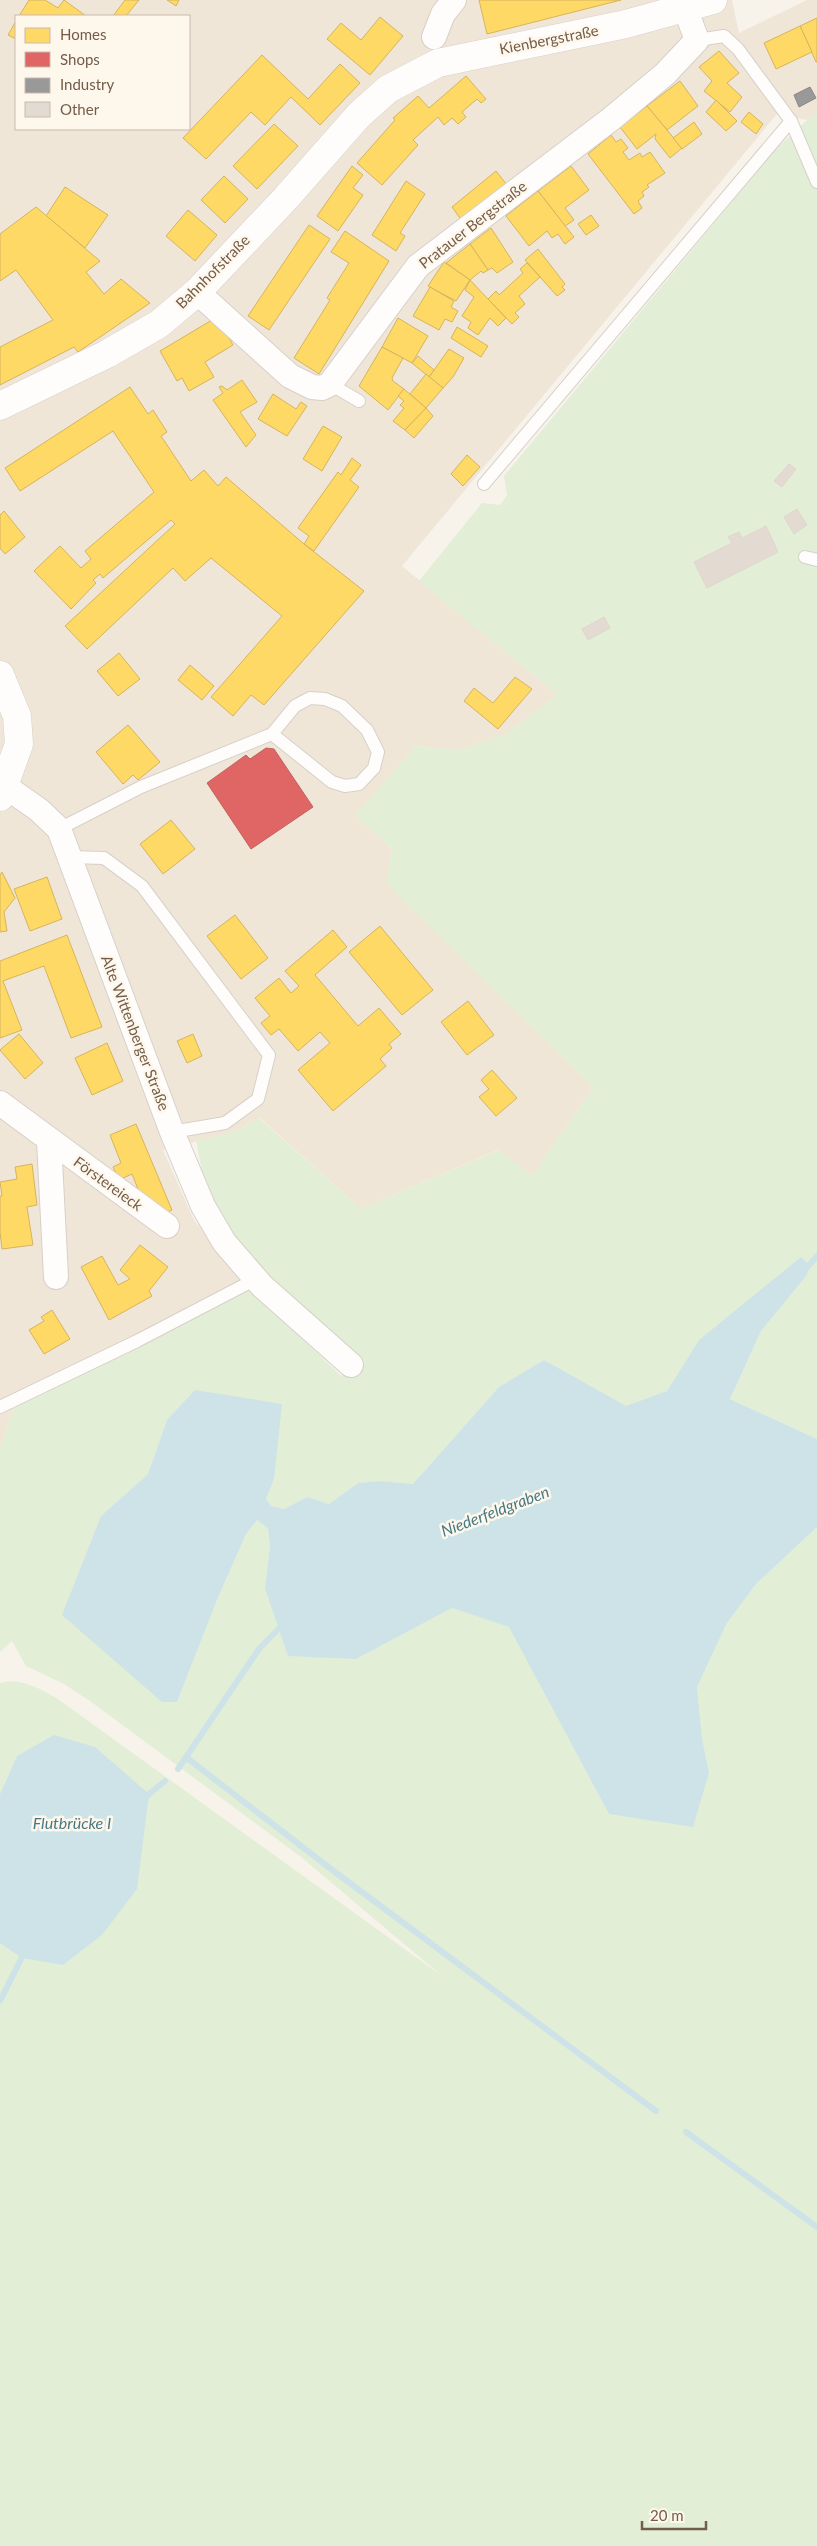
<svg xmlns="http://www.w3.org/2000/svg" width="817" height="2546" font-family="Lato,sans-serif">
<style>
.residential{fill:#f0e6d8;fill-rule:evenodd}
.green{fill:#e2eed6}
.water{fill:#cde3e7}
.homes{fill:#ffd966;stroke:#d5b45e}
.shops{fill:#e06666;stroke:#c0635e}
.industry{fill:#999;stroke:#8e8782}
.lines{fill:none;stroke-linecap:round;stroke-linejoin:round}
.stream{stroke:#cde3e7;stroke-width:6}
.building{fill:#e3dbd2;stroke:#dfd6cd}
.lane-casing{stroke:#d6d0c9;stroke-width:14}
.street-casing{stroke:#d6d0c9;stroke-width:26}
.secondary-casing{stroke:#d6d0c9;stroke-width:29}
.lane{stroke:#fefdfc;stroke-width:12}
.street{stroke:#fefdfc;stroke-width:24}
.secondary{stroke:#fefdfc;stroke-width:28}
.labels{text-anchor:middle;stroke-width:5;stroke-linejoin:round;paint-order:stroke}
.street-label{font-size:15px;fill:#745c4b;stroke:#fef8ec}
.water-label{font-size:16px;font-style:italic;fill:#467986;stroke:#fef8ec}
</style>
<rect width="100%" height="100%" fill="#f7f3eb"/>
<path class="residential" d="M 0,0 L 732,0 L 739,33 L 807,0 L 817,0 L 817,114 L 807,120 L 777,114 L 402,566 L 558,695 L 506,734 L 460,750 L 416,746 L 356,815 L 392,849 L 387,883 L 593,1088 L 532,1176 L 498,1150 L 361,1209 L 260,1118 L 236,1131 L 163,1150 L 194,1220 L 251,1289 L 15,1404 L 0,1448 ZM 16,16 L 189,16 L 189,129 L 16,129 Z"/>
<path class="green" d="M 817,114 L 817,1439 L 730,1399 L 761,1331 L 807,1275 L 699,1340 L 667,1391 L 626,1407 L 544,1360 L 499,1387 L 413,1484 L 380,1481 L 358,1483 L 329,1504 L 307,1497 L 284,1509 L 271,1506 L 266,1499 L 274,1479 L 167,1420 L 148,1474 L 101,1516 L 177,1702 L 217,1600 L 246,1534 L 257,1520 L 268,1527 L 270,1545 L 265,1589 L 288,1655 L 356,1659 L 452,1608 L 510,1627 L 609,1814 L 709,1773 L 702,1738 L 697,1687 L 727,1623 L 756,1584 L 817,1527 L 817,2546 L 0,2546 L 0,1943 L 63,1965 L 102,1935 L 137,1888 L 17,1756 L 0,1794 L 0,1683 C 19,1677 38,1688 55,1697 L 442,1976 L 301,1857 L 90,1701 L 64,1684 L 26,1666 L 12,1641 L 0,1652 L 0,1448 L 15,1404 L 251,1289 L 341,1376 L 365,1361 L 356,1360 C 308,1318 230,1258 209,1197 C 203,1179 200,1159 196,1141 L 236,1131 L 259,1118 L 361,1209 L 499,1150 L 532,1176 L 593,1088 L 386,883 L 392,849 L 356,815 L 416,746 L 460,750 L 506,734 L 558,695 L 419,581 L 482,503 L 500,505 L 507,495 L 504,476 L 775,150 L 807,120 Z"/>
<g class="water">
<path d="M 801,1257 L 809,1265 L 807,1275 L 761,1331 L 730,1399 L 817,1439 L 817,1527 L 756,1584 L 727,1623 L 697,1687 L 702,1738 L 709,1773 L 693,1827 L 609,1814 L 509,1627 L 452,1608 L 356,1659 L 288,1656 L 265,1589 L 270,1545 L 268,1528 L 257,1520 L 246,1534 L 217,1600 L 177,1702 L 162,1702 L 62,1615 L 101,1516 L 148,1474 L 167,1420 L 195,1390 L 282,1404 L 274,1479 L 266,1499 L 271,1506 L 284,1509 L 307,1497 L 329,1504 L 358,1483 L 380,1481 L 413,1484 L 499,1387 L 544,1360 L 626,1406 L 667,1391 L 699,1340 Z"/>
<path d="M 54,1735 L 95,1747 L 149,1794 L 137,1889 L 102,1935 L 63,1965 L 22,1958 L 0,1943 L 0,1794 L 17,1756 Z"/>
</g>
<g class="homes">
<path d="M 29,0 L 45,0 L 58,8 L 64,0 L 86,16 L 19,16 Z"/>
<path d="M 125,0 L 139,0 L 126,16 L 113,16 Z"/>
<path d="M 167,0 L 179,0 L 176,6 Z"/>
<path d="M 479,0 L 621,0 L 487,34 Z"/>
<path d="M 380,17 L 403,36 L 370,75 L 327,39 L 341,23 L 361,40 Z"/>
<path d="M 817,18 L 817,62 L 816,62 L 800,26 Z"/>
<path d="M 16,21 L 16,39 L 8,35 Z"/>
<path d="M 800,26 L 812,52 L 776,69 L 764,43 Z"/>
<path d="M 719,51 L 739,73 L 727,83 L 742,97 L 730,112 L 704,91 L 712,81 L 699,67 Z"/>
<path d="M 262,55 L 308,99 L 340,64 L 360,83 L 320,125 L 291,97 L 265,125 L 251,112 L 206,159 L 183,138 Z"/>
<path d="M 466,76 L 486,99 L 481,103 L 477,99 L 462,112 L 466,117 L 458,124 L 452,118 L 444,125 L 438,117 L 413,140 L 418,145 L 382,185 L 357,163 L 395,120 L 393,118 L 418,96 L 429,108 Z"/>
<path d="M 680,81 L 698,106 L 667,130 L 647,106 Z"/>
<path d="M 716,100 L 737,121 L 726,131 L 706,112 Z"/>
<path d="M 647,106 L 682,148 L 670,158 L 655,139 L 656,134 L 637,149 L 620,127 Z"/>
<path d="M 749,112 L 763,124 L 756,134 L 741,122 Z"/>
<path d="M 694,122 L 702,134 L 682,149 L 673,138 Z"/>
<path d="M 274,124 L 298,146 L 257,189 L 233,166 Z"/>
<path d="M 611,135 L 616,142 L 621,139 L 628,148 L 623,152 L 629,160 L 640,153 L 642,157 L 650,152 L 665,173 L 647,185 L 649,187 L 642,192 L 644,196 L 638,201 L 642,208 L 634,214 L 588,154 Z"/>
<path d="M 352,166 L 363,175 L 353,188 L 363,195 L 338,231 L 317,216 Z"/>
<path d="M 571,166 L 589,190 L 565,208 L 574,220 L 565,226 L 538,191 Z"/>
<path d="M 496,171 L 507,185 L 462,221 L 452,207 Z"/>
<path d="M 224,176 L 248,199 L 225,223 L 201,200 Z"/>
<path d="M 406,181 L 425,194 L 400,233 L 405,236 L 396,251 L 372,235 Z"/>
<path d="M 65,187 L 108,215 L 85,248 L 46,216 Z"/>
<path d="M 538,191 L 574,237 L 565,244 L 558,234 L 552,238 L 547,231 L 529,246 L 506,216 Z"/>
<path d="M 36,207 L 100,261 L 86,272 L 104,294 L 121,279 L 150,303 L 78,352 L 74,347 L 0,385 L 0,347 L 53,320 L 16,270 L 0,281 L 0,234 Z"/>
<path d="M 188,210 L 217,235 L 195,261 L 166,236 Z"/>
<path d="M 591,215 L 599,226 L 586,235 L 578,224 Z"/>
<path d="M 309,225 L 330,239 L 269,330 L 248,316 Z"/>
<path d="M 491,228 L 513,262 L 497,273 L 492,268 L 488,270 L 470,244 Z"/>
<path d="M 345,231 L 389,261 L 319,374 L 294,358 L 330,300 L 327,298 L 349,263 L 331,252 Z"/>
<path d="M 470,244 L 488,270 L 483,273 L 481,271 L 470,280 L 446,263 Z"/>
<path d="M 538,249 L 565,284 L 562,287 L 565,290 L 557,296 L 525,260 Z"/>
<path d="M 444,262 L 470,280 L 456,301 L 428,286 Z"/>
<path d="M 527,263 L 540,277 L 519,296 L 525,304 L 515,313 L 519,317 L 512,324 L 488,299 L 496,291 L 499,295 L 523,273 L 520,269 Z"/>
<path d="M 470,280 L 506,318 L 498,326 L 490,318 L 478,335 L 468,328 L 471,322 L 462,316 L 474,297 L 465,290 Z"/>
<path d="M 430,287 L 454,301 L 451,307 L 458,311 L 452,322 L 445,319 L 439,330 L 413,316 Z"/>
<path d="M 217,317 L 233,345 L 205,362 L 214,377 L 189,391 L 182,378 L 177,381 L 160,351 Z"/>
<path d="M 398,318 L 428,336 L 412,363 L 382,347 Z"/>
<path d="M 457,327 L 488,346 L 481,357 L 451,338 Z"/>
<path d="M 382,347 L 403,358 L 392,378 L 393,381 L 404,389 L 388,410 L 359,386 Z"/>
<path d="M 449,349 L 464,358 L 453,377 L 443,388 L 429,377 Z"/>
<path d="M 418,356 L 434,370 L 429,377 L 412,363 Z"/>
<path d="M 426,374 L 443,388 L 426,408 L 410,394 Z"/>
<path d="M 242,380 L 257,402 L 240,412 L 256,435 L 246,447 L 213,400 L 223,393 L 219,387 L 222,386 L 227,390 Z"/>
<path d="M 130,387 L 148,414 L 153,410 L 167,432 L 161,436 L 191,481 L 204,470 L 218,486 L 226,477 L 304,544 L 364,591 L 264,705 L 251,695 L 233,716 L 211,697 L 282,616 L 211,558 L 185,581 L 173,568 L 87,649 L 65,626 L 175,524 L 171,520 L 103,578 L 100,574 L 93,580 L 96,583 L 71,609 L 34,571 L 60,546 L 81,568 L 91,559 L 85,551 L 154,492 L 113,431 L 20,491 L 5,468 Z"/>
<path d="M 404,389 L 426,408 L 405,430 L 393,421 L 404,408 L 400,405 L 404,401 L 398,396 Z"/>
<path d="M 273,394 L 296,409 L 301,402 L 307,406 L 287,436 L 258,419 Z"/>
<path d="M 426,408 L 433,416 L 414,438 L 405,430 Z"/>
<path d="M 323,426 L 342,437 L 322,471 L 303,459 Z"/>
<path d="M 467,455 L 480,467 L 463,486 L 451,474 Z"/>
<path d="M 352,458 L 361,465 L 350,480 L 359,487 L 314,551 L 304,544 L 309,536 L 298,528 L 338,472 L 341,475 Z"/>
<path d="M 4,511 L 25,537 L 5,554 L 0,548 L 0,515 Z"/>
<path d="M 119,653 L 140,679 L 118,696 L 97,671 Z"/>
<path d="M 190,665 L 214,686 L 202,700 L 178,680 Z"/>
<path d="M 515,677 L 532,689 L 498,729 L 464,701 L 474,688 L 493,703 Z"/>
<path d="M 128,725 L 160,762 L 138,780 L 133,775 L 123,784 L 96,752 Z"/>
<path d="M 171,820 L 195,849 L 163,874 L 140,844 Z"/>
<path d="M 2,872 L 15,898 L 4,912 L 7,931 L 0,932 L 0,875 Z"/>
<path d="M 47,877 L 62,919 L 30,931 L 14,889 Z"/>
<path d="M 235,915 L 268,958 L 241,979 L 207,936 Z"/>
<path d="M 380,926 L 433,990 L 402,1015 L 349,952 Z"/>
<path d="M 333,930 L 347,947 L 315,975 L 358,1026 L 379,1008 L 401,1034 L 389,1044 L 392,1048 L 380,1059 L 386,1066 L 333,1111 L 298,1070 L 330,1043 L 320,1032 L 298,1051 L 279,1029 L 271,1035 L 261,1023 L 270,1016 L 255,998 L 279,978 L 291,993 L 299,986 L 285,971 Z"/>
<path d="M 67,935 L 102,1027 L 71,1038 L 44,966 L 3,981 L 22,1030 L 0,1038 L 0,961 Z"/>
<path d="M 468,1001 L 494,1035 L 467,1055 L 441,1022 Z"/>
<path d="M 19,1034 L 43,1063 L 25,1079 L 0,1050 Z"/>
<path d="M 193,1034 L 202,1056 L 187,1063 L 177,1041 Z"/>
<path d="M 107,1043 L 123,1081 L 92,1095 L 75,1058 Z"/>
<path d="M 492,1070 L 517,1098 L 496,1116 L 479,1097 L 489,1089 L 481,1080 Z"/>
<path d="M 136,1124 L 172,1210 L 160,1215 L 138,1189 L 132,1174 L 119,1180 L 113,1167 L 121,1163 L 110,1135 Z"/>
<path d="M 32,1164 L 37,1205 L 27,1207 L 33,1245 L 2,1249 L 0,1232 L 0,1196 L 2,1196 L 0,1182 L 17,1179 L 15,1167 Z"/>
<path d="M 140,1245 L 168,1267 L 149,1291 L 152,1296 L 109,1320 L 81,1267 L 102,1256 L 118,1285 L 130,1279 L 120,1270 Z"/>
<path d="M 52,1310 L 70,1339 L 44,1354 L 29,1330 L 44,1321 L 41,1317 Z"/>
</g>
<path class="shops" d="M 266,748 L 274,749 L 313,807 L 251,849 L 207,783 L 246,755 L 250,759 Z"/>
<path class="industry" d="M 810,87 L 816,98 L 799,107 L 794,95 Z"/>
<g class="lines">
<g class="stream">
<path d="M 805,1270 L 817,1256"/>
<path d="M 187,1758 L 331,1869 L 656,2111"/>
<path d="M 178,1769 L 259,1649 L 284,1623"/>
<path d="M 143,1799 L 165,1781"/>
<path d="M 0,2001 L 25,1951"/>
<path d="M 686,2132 L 817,2227"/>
</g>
</g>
<g class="building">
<path d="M 789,464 L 796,469 L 782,487 L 774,481 Z"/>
<path d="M 797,509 L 807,525 L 794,534 L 784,517 Z"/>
<path d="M 766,526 L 778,552 L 707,588 L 694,562 L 732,543 L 728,537 L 739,532 L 742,538 Z"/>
<path d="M 604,617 L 610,628 L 588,640 L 582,629 Z"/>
</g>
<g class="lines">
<defs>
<g id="lane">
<path d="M 791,121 L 817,182"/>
<path d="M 330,384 L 359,401"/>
<path d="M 484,484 L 791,121 L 738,49 L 724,36 L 697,40"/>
<path d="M 805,557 L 817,560"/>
<path d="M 59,829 L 141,787 L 272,734 L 295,706 L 310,698 L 325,699 L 342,706 L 367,730 L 378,752 L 374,768 L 359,784 L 345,786 L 332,782 L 272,734"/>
<path d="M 69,857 L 104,858 L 142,886 L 269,1055 L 258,1099 L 225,1123 L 172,1132"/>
<path d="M 0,1407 L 137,1341 L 256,1279"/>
</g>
<g id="street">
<path d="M 434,37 L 443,14 L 454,0"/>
<path d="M 197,292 L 290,376 L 312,387 L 322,388 L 330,384 L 418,266 L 611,119 L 665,74 L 697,40 L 682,0"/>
<path d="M 5,786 L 39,810 L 59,829 L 172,1132 L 203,1206 L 224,1242 L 262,1286 L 351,1365"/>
<path d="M 0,1103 L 167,1226"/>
<path d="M 49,1141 L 56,1277"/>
</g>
<g id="secondary">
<path d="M 0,406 L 107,354 L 159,324 L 197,292 L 285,199 L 359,115 L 388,89 L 438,63 L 626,24 L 713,0"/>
<path d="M 0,675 L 17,716 L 19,744 L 0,797"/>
</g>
</defs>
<use href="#lane" class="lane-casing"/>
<use href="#street" class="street-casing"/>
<use href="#secondary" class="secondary-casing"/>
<use href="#lane" class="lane"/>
<use href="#street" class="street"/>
<use href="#secondary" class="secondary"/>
</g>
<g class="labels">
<g class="street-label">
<text transform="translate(549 40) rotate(-11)" y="5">Kienbergstraße</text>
<text transform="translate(473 225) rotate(-38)" y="5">Pratauer Bergstraße</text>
<text transform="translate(213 272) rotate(-45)" y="5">Bahnhofstraße</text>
<text transform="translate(135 1033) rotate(69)" y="5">Alte Wittenberger Straße</text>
<text transform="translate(108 1184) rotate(36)" y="5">Förstereieck</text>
</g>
<g class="water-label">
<text transform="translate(495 1511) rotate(-21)" y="6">Niederfeldgraben</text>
<text x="72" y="1829">Flutbrücke I</text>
</g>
</g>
<rect x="15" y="15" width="175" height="115" fill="#fef8ec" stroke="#c7baac"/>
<rect x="25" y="28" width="25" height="15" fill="#ffd966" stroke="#c7baac"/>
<text x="60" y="40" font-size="15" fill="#745c4b">Homes</text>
<rect x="25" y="52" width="25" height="15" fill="#e06666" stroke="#c7baac"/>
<text x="60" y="65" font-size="15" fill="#745c4b">Shops</text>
<rect x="25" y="78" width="25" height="15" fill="#999999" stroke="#c7baac"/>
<text x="60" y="90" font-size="15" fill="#745c4b">Industry</text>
<rect x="25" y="102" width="25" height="15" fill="#e3dbd2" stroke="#c7baac"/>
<text x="60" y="115" font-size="15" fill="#745c4b">Other</text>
<path d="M642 2521v8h64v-8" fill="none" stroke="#745c4b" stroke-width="2.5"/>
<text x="650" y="2521" font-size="15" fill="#745c4b" stroke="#fef8ec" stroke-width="4" paint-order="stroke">20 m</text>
</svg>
